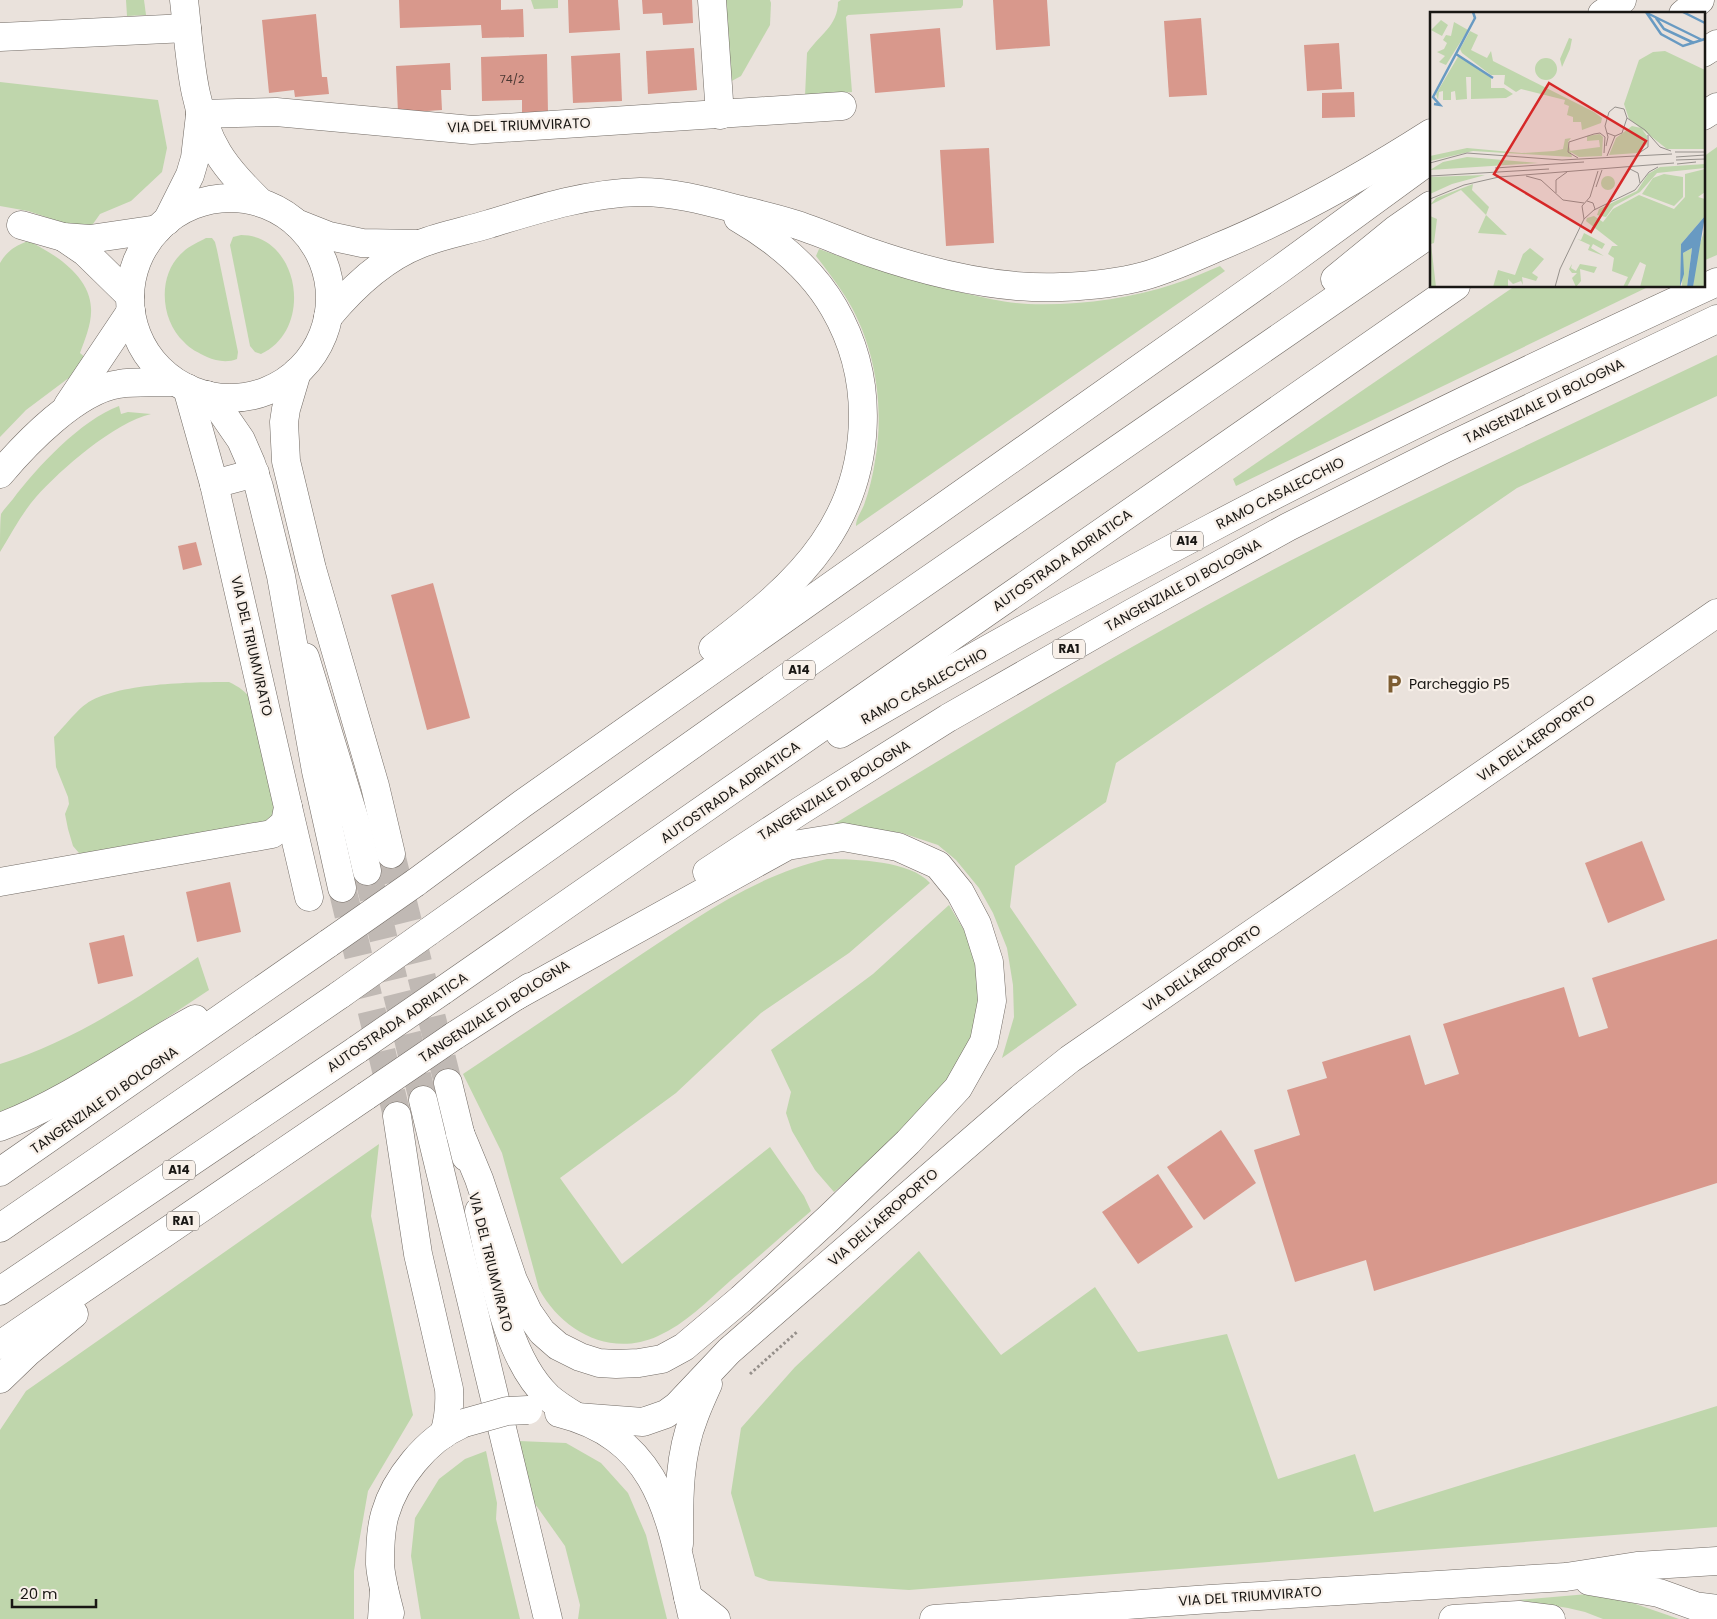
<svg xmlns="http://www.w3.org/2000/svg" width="1717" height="1619" font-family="Poppins,sans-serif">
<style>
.green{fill:#bfd6ac}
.building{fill:#d8988c}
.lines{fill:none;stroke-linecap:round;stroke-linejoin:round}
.minor-tunnel{stroke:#c0b9b4;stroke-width:28;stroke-dasharray:28 14;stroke-linecap:butt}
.major-tunnel{stroke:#c0b9b4;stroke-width:28;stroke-dasharray:28 14;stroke-linecap:butt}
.minor-casing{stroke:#726b65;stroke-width:29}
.major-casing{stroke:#726b65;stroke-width:29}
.highway-casing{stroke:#726b65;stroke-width:29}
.path{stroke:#958f8a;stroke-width:3;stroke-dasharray:2.5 2.5;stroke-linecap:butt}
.minor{stroke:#fff;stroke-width:28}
.major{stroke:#fff;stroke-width:28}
.highway{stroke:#fff;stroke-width:28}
.major-bridge-casing{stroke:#726b65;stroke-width:29;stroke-linecap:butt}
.highway-bridge-casing{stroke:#726b65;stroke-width:29;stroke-linecap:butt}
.major-bridge{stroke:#fff;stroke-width:28}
.highway-bridge{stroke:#fff;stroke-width:28}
.labels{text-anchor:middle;stroke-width:4.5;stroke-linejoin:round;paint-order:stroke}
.number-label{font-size:11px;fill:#493732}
.shield{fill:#f8f0e9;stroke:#5c5854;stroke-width:1}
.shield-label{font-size:12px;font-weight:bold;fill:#191714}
.street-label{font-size:14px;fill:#191714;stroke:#f8f0e9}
.poi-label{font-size:14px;fill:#191714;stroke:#f8f0e9;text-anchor:start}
.inset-river{fill:none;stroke:#689ac2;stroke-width:2.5}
.inset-road{fill:none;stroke:#96918c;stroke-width:1}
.view{fill:#d62828;fill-opacity:0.15;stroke:#d62828;stroke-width:2.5}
.inset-edge{fill:none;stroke:#191714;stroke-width:2.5}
</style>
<rect width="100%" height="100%" fill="#eae2dc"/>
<g class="green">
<path d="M 126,0 L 144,0 L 146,15 L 127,16 Z"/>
<path d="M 531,0 L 558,0 L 558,8 L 534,9 Z"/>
<path d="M 722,0 L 770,0 L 771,3 L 770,25 L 741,76 L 728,83 Z"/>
<path d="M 841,0 L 963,0 L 963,5 L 961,8 L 848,15 L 846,17 L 852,92 L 805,96 L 807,53 C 819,35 838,26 838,2 Z"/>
<path d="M 0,82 L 158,100 L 167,148 L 162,172 L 131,201 L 100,214 L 88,231 L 28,211 L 0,206 Z"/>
<path d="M 1717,147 L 1717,255 L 1703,261 L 1703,157 Z"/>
<path d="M 241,235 C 299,235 315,329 261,354 L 255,352 L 250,346 L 230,245 L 233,237 Z"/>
<path d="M 206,238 L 212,238 L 215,242 L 217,250 L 238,352 L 237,359 C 227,363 216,361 207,357 C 199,353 190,349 184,342 C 160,320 157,274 183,252 C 189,246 199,242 206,238 Z"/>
<path d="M 28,241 C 54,253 90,276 91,308 C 92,323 85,339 80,353 L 88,360 L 78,371 L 26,410 L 0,437 L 0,263 C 7,251 15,246 28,241 Z"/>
<path d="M 819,249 C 866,266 914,282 964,293 C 984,298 1007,303 1028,304 C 1074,306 1130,299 1174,284 C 1190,279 1205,272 1220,266 L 1225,271 L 856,526 C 856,519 861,512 864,505 C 869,491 873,475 875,461 C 885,406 875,343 845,296 C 836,282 826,269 816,256 Z"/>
<path d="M 1515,286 L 1650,286 L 1236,486 L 1233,479 Z"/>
<path d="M 1717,355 L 1717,396 L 1517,488 L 1116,763 L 1106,802 L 1015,866 L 1010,907 L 1077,1005 L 1002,1058 L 1014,1017 L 1013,985 L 1007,948 L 993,913 L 979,888 L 956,860 L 938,845 L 902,833 L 834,824 C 996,726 1158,627 1327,542 C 1456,478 1587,417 1717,355 Z"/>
<path d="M 119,406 L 121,414 L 128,412 L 151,414 C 115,422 61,469 36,497 C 22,513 11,534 0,552 C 0,543 0,522 1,514 C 4,509 9,504 13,499 C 37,467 81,420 119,406 Z"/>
<path d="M 229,682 C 239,687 246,691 252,701 L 276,803 L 270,826 L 85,860 L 73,846 L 68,829 L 65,814 L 69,804 L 68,797 L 56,767 L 54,737 C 62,729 77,710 86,704 C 115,683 193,682 229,682 Z"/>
<path d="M 827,859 C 856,859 911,861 930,883 L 849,953 L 761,1013 L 676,1093 L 560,1178 L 622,1264 L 770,1147 L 804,1196 L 811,1211 C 784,1234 757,1258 730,1281 C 708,1301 685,1324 658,1336 C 610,1358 562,1331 539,1289 L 502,1153 L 463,1074 C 518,1037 572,1001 627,964 C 689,923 754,875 827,859 Z"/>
<path d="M 949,905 L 965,932 L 975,958 L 981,982 L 978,1025 L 956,1074 L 907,1129 L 834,1192 L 815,1170 L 792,1131 L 786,1113 L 791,1092 L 771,1050 L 873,974 Z"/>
<path d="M 198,957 L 209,990 L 123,1047 L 55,1087 L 0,1113 L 0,1064 C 72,1042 137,999 198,957 Z"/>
<path d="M 379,1144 L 371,1216 L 413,1415 L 368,1491 L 354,1571 L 354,1619 L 0,1619 L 0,1430 L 26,1391 Z"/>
<path d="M 919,1251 L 1001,1355 L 1095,1287 L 1138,1352 L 1227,1334 L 1278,1479 L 1355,1454 L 1374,1512 L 1717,1406 L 1717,1527 L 909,1590 L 769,1581 L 755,1576 L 731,1493 L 741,1428 L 795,1367 Z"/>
<path d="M 519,1441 L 566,1443 L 601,1463 L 628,1493 L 646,1535 L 667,1619 L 578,1619 L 580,1605 L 565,1546 L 533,1501 Z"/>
<path d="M 486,1451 L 497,1503 L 496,1519 L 520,1619 L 421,1619 L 411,1556 L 415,1518 L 439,1479 L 465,1459 Z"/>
<path d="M 1588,1594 L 1624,1600 L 1679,1619 L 1603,1619 L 1585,1612 L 1568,1608 L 1518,1600 Z"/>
</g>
<g class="building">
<path d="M 399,0 L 501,0 L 501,10 L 523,9 L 524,37 L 482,38 L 481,25 L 400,28 Z"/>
<path d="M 568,0 L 618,0 L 620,30 L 569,33 Z"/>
<path d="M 642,0 L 692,0 L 693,23 L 663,25 L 662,13 L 643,14 Z"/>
<path d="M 993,0 L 1047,0 L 1050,46 L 996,50 Z"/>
<path d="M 316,14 L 322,77 L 327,77 L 329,94 L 295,97 L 294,90 L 269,93 L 262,20 Z"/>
<path d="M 1201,18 L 1207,95 L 1169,97 L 1164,21 Z"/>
<path d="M 940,28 L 945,87 L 875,93 L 870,34 Z"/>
<path d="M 1339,43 L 1342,89 L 1307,91 L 1304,45 Z"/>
<path d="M 694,48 L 697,90 L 648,94 L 646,51 Z"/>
<path d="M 620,53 L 622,101 L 573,103 L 571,56 Z"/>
<path d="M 547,54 L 548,114 L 522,115 L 522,100 L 482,101 L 481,57 Z"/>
<path d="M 450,63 L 451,90 L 441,90 L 442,110 L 398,113 L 396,66 Z"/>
<path d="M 1354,92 L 1355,117 L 1322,118 L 1322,93 Z"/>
<path d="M 989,148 L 994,243 L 946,246 L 940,150 Z"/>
<path d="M 196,542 L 202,565 L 183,570 L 178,546 Z"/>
<path d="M 433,583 L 470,718 L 427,730 L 391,595 Z"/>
<path d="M 1642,841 L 1665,900 L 1608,923 L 1585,863 Z"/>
<path d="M 230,882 L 241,932 L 197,942 L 186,892 Z"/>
<path d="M 124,935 L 133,976 L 98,984 L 89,943 Z"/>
<path d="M 1717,939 L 1717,1183 L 1374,1291 L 1366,1260 L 1295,1282 L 1254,1150 L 1300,1135 L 1287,1090 L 1327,1078 L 1322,1062 L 1410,1035 L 1425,1085 L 1459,1074 L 1443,1024 L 1564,987 L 1579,1037 L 1608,1028 L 1592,978 Z"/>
<path d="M 1221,1130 L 1256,1183 L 1204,1220 L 1167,1167 Z"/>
<path d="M 1158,1174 L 1193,1227 L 1138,1264 L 1102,1212 Z"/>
</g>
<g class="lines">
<path class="minor-tunnel" d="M 367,871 L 423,1100"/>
<g class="major-tunnel">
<path d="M 391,854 L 448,1083"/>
<path d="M 342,888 L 397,1116"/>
</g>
<defs>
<g id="minor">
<path d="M 712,0 L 720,115"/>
<path d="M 0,37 L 187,28"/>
<path d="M 200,114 L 276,112 L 472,130 L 842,106"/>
<path d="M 21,225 L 63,237 L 90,239 L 158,229"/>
<path d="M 63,237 L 85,252 L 130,296"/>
<path d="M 187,388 L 214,484 L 255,473"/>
<path d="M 305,657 L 356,824 L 367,871"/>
<path d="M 288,807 L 309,897"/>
<path d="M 0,882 L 272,834 L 285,823 L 288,807 L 214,484"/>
<path d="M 423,1100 L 548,1619"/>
<path d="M 577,1417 L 643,1422 L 666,1414 L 677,1406 L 729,1351 L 791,1297 L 1021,1098 L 1070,1059 L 1717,613"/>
<path d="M 679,1544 C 679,1502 678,1457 694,1417 C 698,1406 703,1395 708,1384"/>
<path d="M 1589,1581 L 1659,1593 L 1695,1606 L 1717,1609"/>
<path d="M 688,1597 L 716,1619"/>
<path d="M 934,1619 L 1210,1599 L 1566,1577 L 1637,1566 L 1717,1561"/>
<path d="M 1453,1619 L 1519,1615 L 1551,1619"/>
</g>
<g id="major">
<path d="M 184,0 C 190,51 191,108 218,153 C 229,171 245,187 260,202"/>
<circle cx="230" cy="298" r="100"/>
<path d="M 167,221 L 190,175 L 195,158 L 200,115"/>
<path d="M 297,372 L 286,409 L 284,422 L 286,461 L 312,569 L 375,786 L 391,854"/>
<path d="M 207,395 L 221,411 L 241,440 L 251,463 L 259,487 L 281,576 L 316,771 L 342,888"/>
<path d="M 448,1083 L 466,1157"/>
<path d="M 397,1116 L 418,1254 L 449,1389 C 450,1405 449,1418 444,1434"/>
<path d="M 479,1211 C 493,1269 504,1355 548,1397 C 557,1405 567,1411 577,1417"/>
<path d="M 559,1413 C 667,1440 671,1528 693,1619"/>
<path d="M 390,1613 C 386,1597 381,1580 380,1564 C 380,1550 381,1527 385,1514 C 395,1479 427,1439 460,1425"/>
</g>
<g id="highway">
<path d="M 1602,14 L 1622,0"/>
<path d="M 1683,14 L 1700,0"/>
<path d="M 1703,53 L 1717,44"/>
<path d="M 1703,116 L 1717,107"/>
<path d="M 296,223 L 329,236 L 362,243 L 418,244"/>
<path d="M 1335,279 L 1395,230 L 1431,205"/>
<path d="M 328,317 C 353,287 384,258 420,244 C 442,235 466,231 489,224 C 538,209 588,193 640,192 C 672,192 703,200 733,208 C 753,213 772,217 791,223 C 818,231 843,243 869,252 C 930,273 997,290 1061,287 C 1088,286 1118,283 1144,276 C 1169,269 1193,258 1216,248 C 1292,217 1362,177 1431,133"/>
<path d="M 68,405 L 131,311"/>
<path d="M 0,474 C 26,443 77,390 119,384 C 136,381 155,383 173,382"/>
<path d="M 713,648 C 752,618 794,586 823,544 C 871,475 877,382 834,308 C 812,270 776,240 738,218"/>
<path d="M 840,734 C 963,662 1087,593 1213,527 C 1378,440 1547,360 1717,282"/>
<path d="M 707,872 L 800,811 L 948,718 L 1132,613 L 1288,527 L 1446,448 L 1717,319"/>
<path d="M 415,883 L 522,804 L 1279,270 L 1431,159"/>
<path d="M 428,932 L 792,674 L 1431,233"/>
<path d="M 442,991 L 1456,286"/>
<path d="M 454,1036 L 530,987"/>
<path d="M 0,1127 C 70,1101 130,1054 195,1019"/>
<path d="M 460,1133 L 479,1179 L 513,1280 L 528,1312 L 542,1332 L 558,1346 L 580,1357 L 599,1363 L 616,1364 L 639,1363 L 662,1359 L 684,1347 L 741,1299 L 829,1218 L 908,1142 L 958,1088 L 984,1042 L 992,1001 L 989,962 L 977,924 L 960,892 L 938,865 L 898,847 L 843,837 L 787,846 L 516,996"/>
<path d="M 0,1172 L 329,943"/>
<path d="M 0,1228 L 341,994"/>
<path d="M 0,1291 L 358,1049"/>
<path d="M 0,1345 L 366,1096"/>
<path d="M 0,1379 L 28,1352 L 74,1314"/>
<path d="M 382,1619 L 384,1590"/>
</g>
</defs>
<use href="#minor" class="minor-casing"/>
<use href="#major" class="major-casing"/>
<use href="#highway" class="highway-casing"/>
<path class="path" d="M 750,1374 L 798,1331"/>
<use href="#minor" class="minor"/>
<use href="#major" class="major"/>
<use href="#highway" class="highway"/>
<defs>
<path id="major-bridge" d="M 464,1423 L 507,1411 L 528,1410"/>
<g id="highway-bridge">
<path d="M 329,943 L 415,883"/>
<path d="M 341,994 L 428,932"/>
<path d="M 358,1049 L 442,991"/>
<path d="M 366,1096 L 454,1036"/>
</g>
</defs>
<use href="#major-bridge" class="major-bridge-casing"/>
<use href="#highway-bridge" class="highway-bridge-casing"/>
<use href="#major-bridge" class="major-bridge"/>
<use href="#highway-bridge" class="highway-bridge"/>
</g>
<defs>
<symbol id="parking-bare" viewBox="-9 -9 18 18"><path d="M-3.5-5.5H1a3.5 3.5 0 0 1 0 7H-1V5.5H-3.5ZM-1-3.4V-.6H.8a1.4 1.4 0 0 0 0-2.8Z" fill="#7d5d32" stroke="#f8f0e9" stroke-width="2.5" paint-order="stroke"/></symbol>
</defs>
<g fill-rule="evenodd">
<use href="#parking-bare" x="1380" y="670" width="28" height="28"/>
</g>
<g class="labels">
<g class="number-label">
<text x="512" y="83">74/2</text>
</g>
<g class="shield">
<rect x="1171" y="531.5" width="32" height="19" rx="4"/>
<rect x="1053" y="639.5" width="32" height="19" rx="4"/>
<rect x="783" y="660.5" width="32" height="19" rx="4"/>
<rect x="163" y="1160.5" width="32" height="19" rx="4"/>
<rect x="167" y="1211.5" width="32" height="19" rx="4"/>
</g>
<g class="shield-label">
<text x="1187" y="545">A14</text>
<text x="1069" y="653">RA1</text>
<text x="799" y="674">A14</text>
<text x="179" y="1174">A14</text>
<text x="183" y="1225">RA1</text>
</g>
<g class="street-label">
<text transform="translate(519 125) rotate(-2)" y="5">VIA DEL TRIUMVIRATO</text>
<text transform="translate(1544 401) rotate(-26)" y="5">TANGENZIALE DI BOLOGNA</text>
<text transform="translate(1280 493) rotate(-27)" y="5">RAMO CASALECCHIO</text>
<text transform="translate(1062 560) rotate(-35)" y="5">AUTOSTRADA ADRIATICA</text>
<text transform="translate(1183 585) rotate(-29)" y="5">TANGENZIALE DI BOLOGNA</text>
<text transform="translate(252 646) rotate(77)" y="5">VIA DEL TRIUMVIRATO</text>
<text transform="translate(924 686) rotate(-29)" y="5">RAMO CASALECCHIO</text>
<text transform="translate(1536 738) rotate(-35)" y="5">VIA DELL'AEROPORTO</text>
<text transform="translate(834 790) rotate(-32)" y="5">TANGENZIALE DI BOLOGNA</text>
<text transform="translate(730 792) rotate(-35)" y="5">AUTOSTRADA ADRIATICA</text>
<text transform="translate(1202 968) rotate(-35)" y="5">VIA DELL'AEROPORTO</text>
<text transform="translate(494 1011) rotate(-33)" y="5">TANGENZIALE DI BOLOGNA</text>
<text transform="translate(397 1022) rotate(-34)" y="5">AUTOSTRADA ADRIATICA</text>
<text transform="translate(104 1100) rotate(-35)" y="5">TANGENZIALE DI BOLOGNA</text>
<text transform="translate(883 1217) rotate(-41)" y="5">VIA DELL'AEROPORTO</text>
<text transform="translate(491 1262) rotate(76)" y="5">VIA DEL TRIUMVIRATO</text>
<text transform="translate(1250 1596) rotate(-4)" y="5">VIA DEL TRIUMVIRATO</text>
</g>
<g class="poi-label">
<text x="1409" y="689">Parcheggio P5</text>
</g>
</g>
<g transform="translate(1430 12)">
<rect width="275" height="275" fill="#eae2dc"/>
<path d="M 11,8 L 18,13 L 12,24 L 1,18 ZM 24,10 L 38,18 L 16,53 L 9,50 L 15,44 L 7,40 L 14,37 L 17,31 L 13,28 L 16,23 L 21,24 ZM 40,19 L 48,23 L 41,38 L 57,46 L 61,39 L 63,49 L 164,100 L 172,106 L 171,111 L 152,118 L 151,110 L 143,110 L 143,105 L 137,103 L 139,94 L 134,92 L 135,88 L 91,77 L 86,80 L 74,72 L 75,63 L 61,63 L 32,41 L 30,37 ZM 139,26 L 142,27 L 140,37 L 132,55 L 130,47 ZM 235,39 L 275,58 L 275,137 L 237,137 L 199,107 L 194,92 L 209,48 L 223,40 ZM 29,43 L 61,66 L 61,76 L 74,76 L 83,82 L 76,86 L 41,87 L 41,65 L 36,65 L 37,87 L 26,88 L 25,79 L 21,80 L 21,88 L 13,88 L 13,79 L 9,80 L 8,88 L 6,82 ZM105 57a11 11 0 1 1 22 0a11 11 0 1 1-22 0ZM 202,114 L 211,116 L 217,124 L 217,132 L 207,141 L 179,143 L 186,126 ZM 170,122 L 173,125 L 172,144 L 149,145 L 139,139 L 170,135 L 169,128 L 157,129 L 157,124 ZM 141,126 L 138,130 L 142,145 L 43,139 L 0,149 L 0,144 L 37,136 L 92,141 L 124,139 L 133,137 L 135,127 ZM 37,145 L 50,146 L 108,151 L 0,158 L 13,150 ZM 275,152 L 275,156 L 227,161 L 210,180 L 184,194 L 176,205 L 167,203 L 169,197 L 207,179 L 218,162 L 230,155 ZM 275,157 L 275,180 L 268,185 L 275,187 L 275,204 L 251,232 L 250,275 L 210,275 L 216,253 L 210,250 L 197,275 L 193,275 L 198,265 L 182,259 L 184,246 L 178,242 L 182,234 L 188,234 L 156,209 L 157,206 L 164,204 L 173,210 L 183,197 L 209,183 L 244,197 L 255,185 L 255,162 ZM 234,162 L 253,165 L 253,185 L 244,194 L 212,182 L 223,166 ZM 55,163 L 22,172 L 0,182 L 0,165 ZM171 171a7 7 0 1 1 14 0a7 7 0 1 1-14 0ZM 43,172 L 42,178 L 59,195 L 56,203 L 77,223 L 48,221 L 56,203 L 31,178 L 0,193 L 6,186 ZM 0,204 L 7,207 L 4,231 L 1,232 L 6,275 L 0,275 ZM 275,217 L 275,275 L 263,275 L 266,243 ZM 154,221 L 175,232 L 172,237 L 163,232 L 161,236 L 174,244 L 158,238 L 160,233 L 147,227 L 151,228 ZM 100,236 L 114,247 L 102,261 L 108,265 L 106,269 L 92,265 L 93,273 L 91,269 L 83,272 L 78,267 L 78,275 L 63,275 L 68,258 L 85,263 L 93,242 ZM 262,236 L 257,275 L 252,275 L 253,241 ZM 142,252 L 141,256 L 146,259 L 150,252 L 167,255 L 164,261 L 150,257 L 151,269 L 146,275 L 142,266 L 147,261 L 142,261 L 139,257 Z" fill="#bfd6ac"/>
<path d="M 275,204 L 263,275 L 257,275 L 262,236 L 253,241 L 254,262 L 250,275 L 251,232 Z" fill="#689ac2"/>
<path class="inset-river" d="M 216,0 L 231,22 L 253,34 L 275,27M 253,0 L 275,11M 217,1 L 272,28M 226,6 L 234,17 L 264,31M 26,42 L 63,66M 4,92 L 10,93 L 3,85 L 45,6 L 43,0"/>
<path class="inset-road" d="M 197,106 L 215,118 L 230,135 L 241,139M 176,134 L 178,125 L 175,114 L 179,100 L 185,95 L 194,97 L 197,106 L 192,121 L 185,124 L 177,121M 245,140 L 275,140M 206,143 L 218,135 L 218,123M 177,144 L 185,124M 246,145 L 275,143M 148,146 L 138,140 L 139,130 L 164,122 L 170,121 L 175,125 L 174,141M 246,148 L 275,147M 0,151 L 37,141 L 132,148 L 242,142M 247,152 L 266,150M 65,156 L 154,150M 198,156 L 208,161 L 210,171M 0,164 L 119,157M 96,164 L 111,168 L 133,188 L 154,191M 166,175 L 172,158M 126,181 L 126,168 L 137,160M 0,187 L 34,173 L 69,165 L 244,151M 164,198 L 205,178 L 219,160 L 228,155M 154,207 L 152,194 L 160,185 L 168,159M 125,275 L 130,257 L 154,207 L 165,197 L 163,191 L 157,189"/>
<path class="view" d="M 119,71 L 216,129 L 161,220 L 64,162 Z"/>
<rect width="275" height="275" class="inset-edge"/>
</g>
<path d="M12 1599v8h84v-8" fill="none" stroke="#191714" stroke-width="2.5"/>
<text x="20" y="1599" font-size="15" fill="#191714" stroke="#f8f0e9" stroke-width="4" paint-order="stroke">20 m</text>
</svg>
